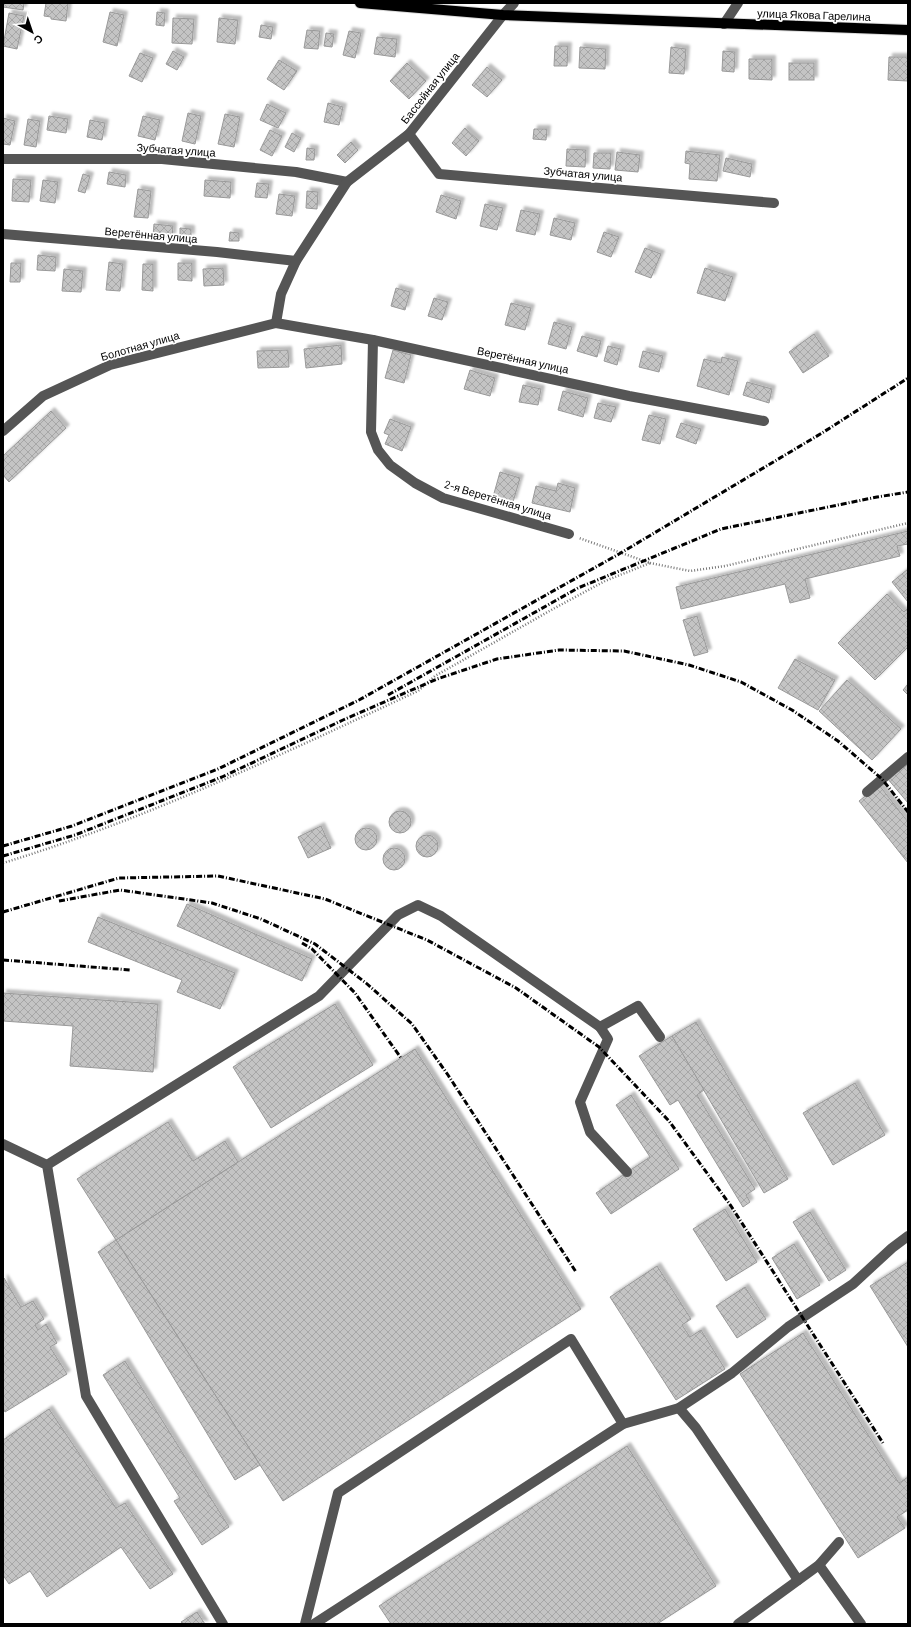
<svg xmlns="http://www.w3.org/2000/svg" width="911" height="1627" font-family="Barlow,sans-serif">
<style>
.building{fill:url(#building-cross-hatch);stroke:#999;filter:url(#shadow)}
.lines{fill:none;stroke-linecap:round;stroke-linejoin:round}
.major-casing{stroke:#dbdbdb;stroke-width:12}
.path{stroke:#777;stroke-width:2.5;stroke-dasharray:1 2;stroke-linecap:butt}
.minor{stroke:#555;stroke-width:10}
.major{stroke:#000;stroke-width:10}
.rail{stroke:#000;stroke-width:3;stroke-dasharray:6 2 1 2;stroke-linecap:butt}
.labels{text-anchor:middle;stroke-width:3.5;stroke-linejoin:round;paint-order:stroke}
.street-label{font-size:11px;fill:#000;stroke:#fff}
</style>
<defs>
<pattern id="building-cross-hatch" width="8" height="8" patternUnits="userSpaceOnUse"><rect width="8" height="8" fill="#c4c4c4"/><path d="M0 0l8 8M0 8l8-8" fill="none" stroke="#a7a7a7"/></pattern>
<filter id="shadow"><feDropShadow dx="3.5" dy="-3.5" stdDeviation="1" flood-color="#0004"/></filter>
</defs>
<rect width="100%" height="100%" fill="#fff"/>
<g class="building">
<path d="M 3,3 L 24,3 L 23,10 L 3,7 Z"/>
<path d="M 46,3 L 68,3 L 66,21 L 51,19 L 51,17 L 44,16 Z"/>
<path d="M 110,12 L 124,15 L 117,46 L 103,42 Z"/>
<path d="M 157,12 L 165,13 L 164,26 L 156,25 Z"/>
<path d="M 9,13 L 24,16 L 17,49 L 3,46 Z"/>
<path d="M 173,18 L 194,19 L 192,44 L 172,43 Z"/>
<path d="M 219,18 L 238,20 L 235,44 L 217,42 Z"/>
<path d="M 261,25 L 273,27 L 271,39 L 259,37 Z"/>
<path d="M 307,30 L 320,31 L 318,49 L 304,48 Z"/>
<path d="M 349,31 L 361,33 L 355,58 L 343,55 Z"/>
<path d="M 326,33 L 334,34 L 332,47 L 324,46 Z"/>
<path d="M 377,37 L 397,39 L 395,57 L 374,54 Z"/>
<path d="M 555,46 L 568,46 L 567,66 L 554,66 Z"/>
<path d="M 580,47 L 606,49 L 605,69 L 579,68 Z"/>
<path d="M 671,47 L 686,49 L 684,74 L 669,73 Z"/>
<path d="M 173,51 L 184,57 L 177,70 L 166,64 Z"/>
<path d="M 723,51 L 735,52 L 734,72 L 722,71 Z"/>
<path d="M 140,53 L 153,58 L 142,82 L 129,76 Z"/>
<path d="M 889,57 L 908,57 L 908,81 L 888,80 Z"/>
<path d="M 749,59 L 772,59 L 772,80 L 749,79 Z"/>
<path d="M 279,60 L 297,71 L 284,90 L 267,79 Z"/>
<path d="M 407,63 L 426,81 L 409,99 L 390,81 Z"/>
<rect x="789" y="63" width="25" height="17"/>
<path d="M 487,67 L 502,80 L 487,97 L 472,85 Z"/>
<path d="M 328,103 L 343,107 L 339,125 L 324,122 Z"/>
<path d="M 267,104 L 286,113 L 278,128 L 260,120 Z"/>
<path d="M 188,113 L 201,116 L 195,144 L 182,141 Z"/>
<path d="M 225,114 L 240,117 L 234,147 L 218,144 Z"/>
<path d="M 49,116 L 68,119 L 66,133 L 47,130 Z"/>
<path d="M 143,116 L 160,120 L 155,140 L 138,136 Z"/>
<path d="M 3,118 L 15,121 L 10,145 L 3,144 Z"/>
<path d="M 28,119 L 40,121 L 36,147 L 24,145 Z"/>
<path d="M 90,120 L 105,123 L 102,140 L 87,137 Z"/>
<path d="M 465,128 L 479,141 L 466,156 L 452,143 Z"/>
<path d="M 534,129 L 547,129 L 546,140 L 533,139 Z"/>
<path d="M 270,130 L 282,136 L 272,156 L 260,150 Z"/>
<path d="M 292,133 L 301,138 L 294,152 L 285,147 Z"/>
<path d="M 351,142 L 358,150 L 345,163 L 337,155 Z"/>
<path d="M 307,148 L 315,149 L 314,160 L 306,160 Z"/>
<path d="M 567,149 L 586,150 L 585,167 L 566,166 Z"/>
<path d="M 686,151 L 720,155 L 717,181 L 689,179 L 690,164 L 685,163 Z"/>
<path d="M 617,152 L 640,155 L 638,172 L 615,170 Z"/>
<path d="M 594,153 L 611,153 L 610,169 L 593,168 Z"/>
<path d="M 726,158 L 752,164 L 750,177 L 723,171 Z"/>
<path d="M 109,172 L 126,175 L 125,187 L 107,184 Z"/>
<path d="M 83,174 L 90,176 L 85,193 L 78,191 Z"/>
<path d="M 13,179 L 31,180 L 29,202 L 12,201 Z"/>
<path d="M 43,180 L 58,182 L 55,203 L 40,201 Z"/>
<path d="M 205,180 L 231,182 L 230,198 L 204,196 Z"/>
<path d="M 257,183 L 269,184 L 267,198 L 255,197 Z"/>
<path d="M 138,189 L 151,191 L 148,218 L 134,217 Z"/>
<path d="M 307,191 L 318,192 L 317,209 L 306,208 Z"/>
<path d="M 279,194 L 295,196 L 292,216 L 276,214 Z"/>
<path d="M 441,195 L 461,201 L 456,219 L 436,212 Z"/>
<path d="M 485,204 L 503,208 L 497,230 L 480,226 Z"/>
<path d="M 521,210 L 540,214 L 535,235 L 516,231 Z"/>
<path d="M 554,218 L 575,223 L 571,240 L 550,235 Z"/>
<path d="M 154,224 L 173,226 L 172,237 L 153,236 Z"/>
<path d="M 180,228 L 191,229 L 191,237 L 180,236 Z"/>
<path d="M 230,232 L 239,233 L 239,241 L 229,241 Z"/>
<path d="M 604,232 L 619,237 L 611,257 L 597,252 Z"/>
<path d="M 645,248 L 661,254 L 651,278 L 635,272 Z"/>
<path d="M 38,255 L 56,257 L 55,271 L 37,270 Z"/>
<path d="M 109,262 L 123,264 L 120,291 L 106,290 Z"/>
<path d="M 11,263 L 21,263 L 20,282 L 10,282 Z"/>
<path d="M 178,263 L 192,263 L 192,281 L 178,280 Z"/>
<path d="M 143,264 L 153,264 L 153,291 L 142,290 Z"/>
<path d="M 223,268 L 224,285 L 204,286 L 203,269 Z"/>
<path d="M 705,268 L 733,277 L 725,301 L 697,293 Z"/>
<path d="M 64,269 L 83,271 L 81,292 L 62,291 Z"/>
<path d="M 396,288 L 410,292 L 405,310 L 391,306 Z"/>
<path d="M 434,298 L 448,302 L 442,320 L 428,316 Z"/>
<path d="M 511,303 L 531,308 L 525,330 L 505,325 Z"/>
<path d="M 554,322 L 572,327 L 566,349 L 548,344 Z"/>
<path d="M 814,334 L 829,356 L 803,373 L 789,352 Z"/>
<path d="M 582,336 L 601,341 L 597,357 L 577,351 Z"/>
<path d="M 341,345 L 342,364 L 306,368 L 304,349 Z"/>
<path d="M 608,346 L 621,349 L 617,365 L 604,361 Z"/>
<path d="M 288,350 L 289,367 L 258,368 L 257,351 Z"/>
<path d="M 393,350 L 411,355 L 404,383 L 385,378 Z"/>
<path d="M 643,351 L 663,356 L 659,372 L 639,367 Z"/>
<path d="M 722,357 L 738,361 L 729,395 L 697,386 L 704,359 L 721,363 Z"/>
<path d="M 470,370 L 495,378 L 490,396 L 464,389 Z"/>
<path d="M 747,382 L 772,389 L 769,403 L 743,395 Z"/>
<path d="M 523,385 L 541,389 L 538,405 L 519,402 Z"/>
<path d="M 563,391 L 588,398 L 583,417 L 558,410 Z"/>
<path d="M 598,403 L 616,407 L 611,422 L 594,418 Z"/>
<path d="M 51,411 L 66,428 L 9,482 L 3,475 L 3,456 Z"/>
<path d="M 649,415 L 666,419 L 660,444 L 642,440 Z"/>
<path d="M 390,419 L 411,427 L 402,451 L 385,444 L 389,435 L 384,433 Z"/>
<path d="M 681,423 L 701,429 L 696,444 L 676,437 Z"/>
<path d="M 500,472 L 520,478 L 513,502 L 493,497 Z"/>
<path d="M 558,483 L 575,488 L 570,512 L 532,503 L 536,486 L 556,491 Z"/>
<path d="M 908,531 L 908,544 L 897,546 L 900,556 L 805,579 L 810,598 L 790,603 L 785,584 L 681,609 L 676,587 Z"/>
<path d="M 908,569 L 908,602 L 892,582 Z"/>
<path d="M 887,594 L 904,612 L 908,608 L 908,647 L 875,680 L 838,643 Z"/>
<path d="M 697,616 L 708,652 L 694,656 L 683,620 Z"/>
<path d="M 795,659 L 835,680 L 818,710 L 778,688 Z"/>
<path d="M 847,680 L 901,729 L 872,760 L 819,711 Z"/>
<path d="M 908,684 L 908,695 L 903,690 Z"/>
<path d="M 906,762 L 908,764 L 908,803 L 887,778 Z"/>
<path d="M 879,785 L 908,822 L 908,863 L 859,801 Z"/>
<circle cx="400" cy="822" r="11"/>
<path d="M 321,826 L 331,848 L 308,858 L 298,837 Z"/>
<circle cx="366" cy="839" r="11"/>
<circle cx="427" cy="846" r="11"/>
<circle cx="394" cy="859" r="11"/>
<path d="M 187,904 L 312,959 L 302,981 L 177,926 Z"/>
<path d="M 98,917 L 235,973 L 220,1009 L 177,992 L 182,980 L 88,942 Z"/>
<path d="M 3,993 L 158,1004 L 153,1072 L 70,1066 L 73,1026 L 3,1021 Z"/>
<path d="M 335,1004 L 373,1065 L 271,1128 L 233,1067 Z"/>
<path d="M 696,1022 L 788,1179 L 764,1193 L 672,1036 Z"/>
<path d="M 672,1036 L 704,1090 L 697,1095 L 755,1189 L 746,1195 L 750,1202 L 743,1207 L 678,1100 L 670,1105 L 639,1056 Z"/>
<path d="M 415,1049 L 581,1309 L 283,1501 L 116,1240 Z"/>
<path d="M 855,1083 L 885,1135 L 833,1165 L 803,1113 Z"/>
<path d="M 631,1095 L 679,1169 L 611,1214 L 596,1193 L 650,1157 L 616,1105 Z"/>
<path d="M 168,1122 L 193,1161 L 225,1141 L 238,1162 L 116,1240 L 77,1179 Z"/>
<path d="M 725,1209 L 757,1262 L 726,1281 L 693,1229 Z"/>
<path d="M 810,1212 L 846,1270 L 829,1281 L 793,1222 Z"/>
<path d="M 116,1240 L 260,1465 L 235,1480 L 98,1252 Z"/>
<path d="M 794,1244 L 820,1285 L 797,1299 L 772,1258 Z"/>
<path d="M 908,1262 L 908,1347 L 870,1286 Z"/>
<path d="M 657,1266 L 691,1319 L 682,1325 L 690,1337 L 701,1330 L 725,1369 L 676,1400 L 610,1297 Z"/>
<path d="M 4,1278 L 21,1307 L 33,1301 L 44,1319 L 35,1325 L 38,1330 L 46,1324 L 57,1343 L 50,1347 L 67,1374 L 5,1412 L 3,1408 Z"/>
<path d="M 745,1287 L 766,1319 L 737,1338 L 716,1306 Z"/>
<path d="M 803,1333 L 899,1483 L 908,1477 L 908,1510 L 897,1517 L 905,1528 L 858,1558 L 740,1374 Z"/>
<path d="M 125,1361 L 229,1527 L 202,1545 L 174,1501 L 180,1498 L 103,1375 Z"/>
<path d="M 49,1409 L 116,1508 L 125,1503 L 173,1574 L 150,1589 L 121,1547 L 47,1597 L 30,1571 L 9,1584 L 3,1575 L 3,1440 Z"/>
<path d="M 627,1446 L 716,1586 L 657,1624 L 391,1624 L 379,1606 Z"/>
<path d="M 197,1612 L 205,1624 L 183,1624 L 181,1622 Z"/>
</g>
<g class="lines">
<defs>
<path id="major" d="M 360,3 L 503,15 L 908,30"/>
</defs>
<use href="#major" class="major-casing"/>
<g class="path">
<path d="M 650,563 L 690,571 L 725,566 L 908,523"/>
<path d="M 3,863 C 147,819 282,754 418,691 L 435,676 L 553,609 L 605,581 L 650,563 L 579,538"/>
</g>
<g class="minor">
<path d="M 724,24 L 738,3"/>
<path d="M 409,134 L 439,174 L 774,203"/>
<path d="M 3,159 L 162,159 L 296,172 L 347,182"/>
<path d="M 3,234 L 217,252 L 296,261"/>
<path d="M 276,323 L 281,294 L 296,261 L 347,182 L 409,134 L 503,15 L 514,3"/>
<path d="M 373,340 L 371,432 L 378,450 L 390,465 L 415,483 L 443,498 L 569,534"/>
<path d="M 3,431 L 43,396 L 110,365 L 276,323 L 373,340 L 629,396 L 764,421"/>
<path d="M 867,792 L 908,757"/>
<path d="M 600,1027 L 608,1039 L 580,1102 L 590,1132 L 627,1172"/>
<path d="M 3,1144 L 47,1165 L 86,1396 L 223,1624"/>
<path d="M 47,1165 L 319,996 L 398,915 L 418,905 L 441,916 L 600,1027 L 638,1006 L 660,1037"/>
<path d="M 679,1408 L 696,1428 L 798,1580"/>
<path d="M 819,1565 L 861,1624"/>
<path d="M 305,1624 L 338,1493 L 571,1339 L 623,1424"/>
<path d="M 314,1624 L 623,1424 L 679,1408 L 732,1373 L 788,1327 L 853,1284 L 892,1248 L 908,1236"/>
<path d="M 738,1624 L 819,1565 L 839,1542"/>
</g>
<use href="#major" class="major"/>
<g class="rail">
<path d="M 388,695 L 578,588 L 721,529 L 877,497 L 908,492"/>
<path d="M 3,846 L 72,826 L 218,769 L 359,700 L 619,554 L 822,433 L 908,378"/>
<path d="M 3,856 L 75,835 L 222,777 L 343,720 L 437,679 L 497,659 L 559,650 L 624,651 L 689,665 L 741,682 L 792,710 L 838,741 L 882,779 L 908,812"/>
<path d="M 59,901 L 120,890 L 212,903 L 261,919 L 315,944 L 366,983 L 412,1024 L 448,1075 L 576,1272"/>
<path d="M 3,912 L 119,878 L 218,876 L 325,899 L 427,940 L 516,988 L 599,1047 L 669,1121 L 731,1206 L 883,1443"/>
<path d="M 302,943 L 312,949 L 355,993 L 401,1058"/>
<path d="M 3,960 L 130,970"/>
</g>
</g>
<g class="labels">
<g class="street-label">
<text transform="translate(814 15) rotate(2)" y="4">улица Якова Гарелина</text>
<text transform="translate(430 88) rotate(-52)" y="4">Бассейная улица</text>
<text transform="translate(176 150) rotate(4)" y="4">Зубчатая улица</text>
<text transform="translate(583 174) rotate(5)" y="4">Зубчатая улица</text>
<text transform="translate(151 235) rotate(5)" y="4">Веретённая улица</text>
<text transform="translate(140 346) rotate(-16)" y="4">Болотная улица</text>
<text transform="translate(523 360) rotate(12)" y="4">Веретённая улица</text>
<text transform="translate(498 500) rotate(17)" y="4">2-я Веретённая улица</text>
</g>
</g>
<rect width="911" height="1627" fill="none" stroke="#000000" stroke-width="8"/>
<g transform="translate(32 32) rotate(140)" stroke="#ffffff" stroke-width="3" paint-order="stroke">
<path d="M0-3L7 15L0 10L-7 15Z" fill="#000000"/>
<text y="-6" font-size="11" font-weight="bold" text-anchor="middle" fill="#000000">С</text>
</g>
</svg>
